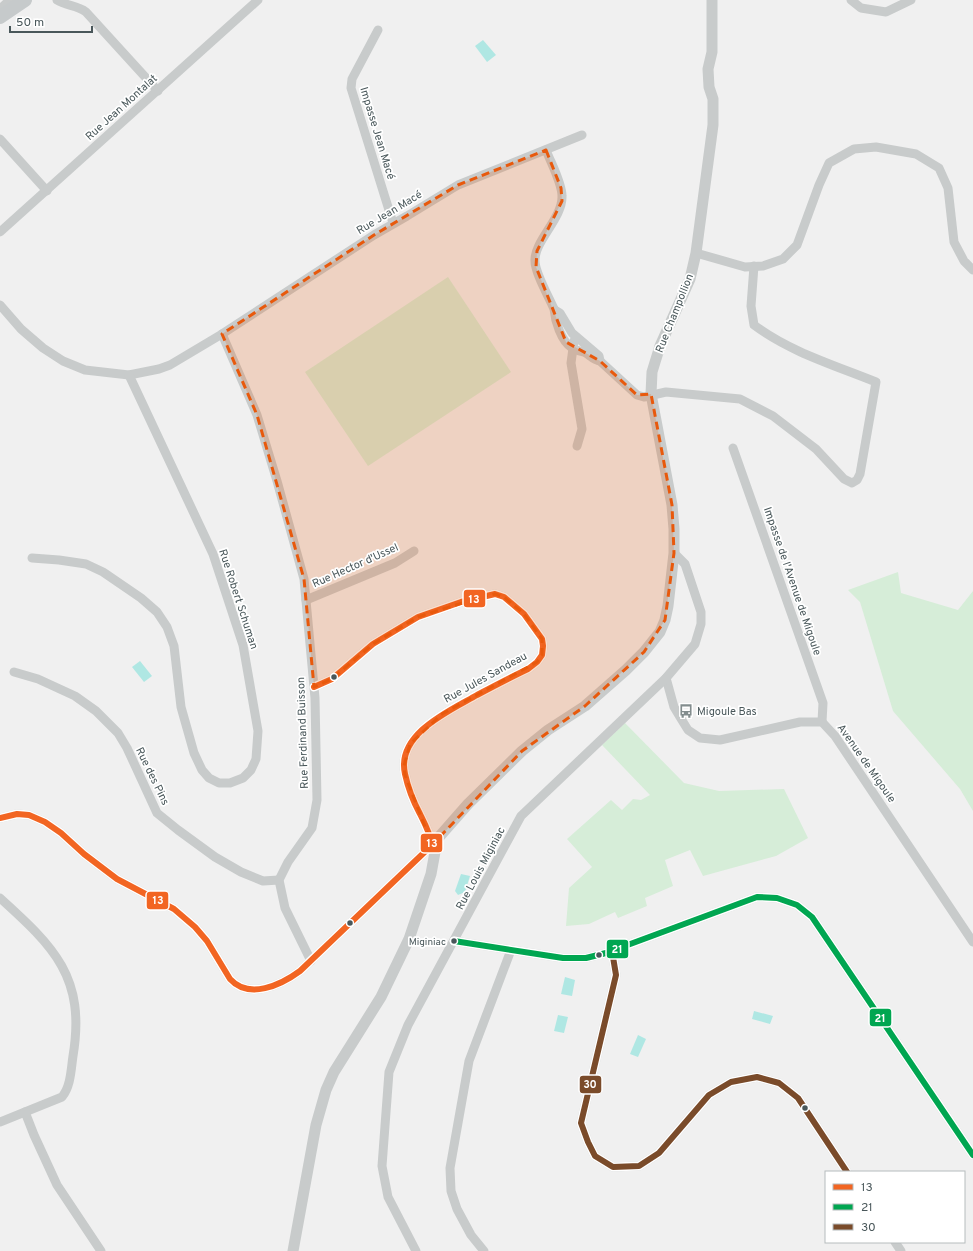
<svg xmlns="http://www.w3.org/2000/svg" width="973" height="1251" font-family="Overpass,sans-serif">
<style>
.green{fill:#d6edd8}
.water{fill:#afe7e3}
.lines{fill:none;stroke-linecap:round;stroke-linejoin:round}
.minor{stroke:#c8cbcb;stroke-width:9}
.tertiary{stroke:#c8cbcb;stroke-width:11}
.primary{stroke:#c6cacb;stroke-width:14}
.bus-1-casing{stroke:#fff;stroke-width:9}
.bus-2-casing{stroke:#fff;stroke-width:9}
.bus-3-casing{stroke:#fff;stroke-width:9}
.bus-1{stroke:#f26522;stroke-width:6}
.bus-2{stroke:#00a651;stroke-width:6}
.bus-3{stroke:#7a4b2a;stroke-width:6}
.marked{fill:#e8590c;fill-opacity:0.2;stroke:#e8590c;stroke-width:3;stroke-dasharray:8 5;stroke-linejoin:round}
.bus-dot{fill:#49575a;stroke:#fff;stroke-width:1.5}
.labels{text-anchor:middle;stroke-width:3.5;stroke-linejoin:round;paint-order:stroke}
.bus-label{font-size:10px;fill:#49575a;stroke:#fff;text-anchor:end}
.street-label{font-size:11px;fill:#49575a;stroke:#fff}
.poi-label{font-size:11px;fill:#49575a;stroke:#fff;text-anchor:start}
.line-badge{stroke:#fff;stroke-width:1.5}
.badge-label{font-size:11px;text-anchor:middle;font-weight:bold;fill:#fff}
</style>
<rect width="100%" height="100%" fill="#f0f0f0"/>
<g class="green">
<path d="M 448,277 L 511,372 L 368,466 L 305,372 Z"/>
<path d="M 898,572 L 901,593 L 958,610 L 973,591 L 973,811 L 960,789 L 893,711 L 860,602 L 848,590 Z"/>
<path d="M 625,723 L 684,783 L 719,791 L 784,789 L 808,838 L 776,856 L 703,876 L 690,850 L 665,860 L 673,886 L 645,898 L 647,906 L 618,918 L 615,912 L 589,924 L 566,926 L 569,888 L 592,867 L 567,839 L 611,800 L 622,810 L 633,799 L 641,800 L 650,795 L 602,745 Z"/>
</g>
<g class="water">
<path d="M 483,40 L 496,55 L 487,62 L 475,46 Z"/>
<path d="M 140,661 L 152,676 L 144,682 L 132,667 Z"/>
<path d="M 461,874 L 470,876 L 465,892 L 458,895 L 455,891 Z"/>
<path d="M 565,977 L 575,980 L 572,996 L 561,994 Z"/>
<path d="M 754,1011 L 773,1016 L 770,1024 L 752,1019 Z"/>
<path d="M 558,1015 L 568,1017 L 564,1033 L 554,1031 Z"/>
<path d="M 638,1035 L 646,1039 L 638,1057 L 630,1054 Z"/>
</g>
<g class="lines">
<g class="minor">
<path d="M 57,0 C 66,6 77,5 86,12 L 158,91"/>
<path d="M 851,0 L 861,8 L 886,12 L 911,0"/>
<path d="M 0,9 L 10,0"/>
<path d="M 378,30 L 352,79 L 351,88 L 393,223"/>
<path d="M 0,139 L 47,191"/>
<path d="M 546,150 C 551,163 562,183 562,196 C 563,218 534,241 535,261 C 535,273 549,297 554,309 C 555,321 561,341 572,348 C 575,350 580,351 584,352 C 590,355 593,360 600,361 L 637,395 L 644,397 L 666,392 L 740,399 L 773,416 L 816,449 L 844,479 L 852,483 L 857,480 L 860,474 L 876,382 C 834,365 790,352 754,325 L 751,306 L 754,266"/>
<path d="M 0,232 L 258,0"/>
<path d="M 696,253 L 745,267 L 763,266 L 783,259 L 797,245 L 819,185 L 829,163 L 854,149 L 876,147 L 916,154 L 939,168 L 948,188 L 954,242 L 964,261 L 973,270"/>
<path d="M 0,305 L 21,329 L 43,348 L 63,361 L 85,370 L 129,375 L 159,369 L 170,365 L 222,334 L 374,235 L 407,216 L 458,185 L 582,135"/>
<path d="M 555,310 L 560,313 L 572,333 L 599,356 L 600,361"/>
<path d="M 222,334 L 257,415 L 277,481 L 304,579 L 315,698 L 317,800 L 312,828 L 288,862 L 279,880 L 285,908 L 311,961"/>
<path d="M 576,337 L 574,341 L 571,363 L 582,429 L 577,446"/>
<path d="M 733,448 L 823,703 L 822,722"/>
<path d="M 32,558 L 59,560 L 86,564 L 103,572 L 141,598 L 157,612 L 167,627 L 174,646 L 181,707 L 194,753 L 202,770 L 209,778 L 219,783 L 230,783 L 243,778 L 251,770 L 256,759 L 258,731 L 243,645 L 213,554 L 129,375"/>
<path d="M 306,600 L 395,563 L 414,551"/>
<path d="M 14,672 L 38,679 L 75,696 L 96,711 L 118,733 L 127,748 L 157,813 L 178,830 L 215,857 L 241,872 L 263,881 L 279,880"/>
<path d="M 666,678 L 674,707 L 680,717 L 688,730 L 700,738 L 720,740 L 800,722 L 822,722 L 835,736 L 973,942"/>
<path d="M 0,818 L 17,814 L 29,815 L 45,822 L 61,833 L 84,854 L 117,879 L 174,909 L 195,927 L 207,941 L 230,979 C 249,1000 281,985 300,971 L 432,845 C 430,833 425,824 420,814 C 413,801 408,788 405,774 C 396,734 449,711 477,695 C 494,686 511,677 528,669 L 537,662 L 542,655 L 543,646 L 542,639 L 524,614 L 504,597 L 495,594 L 461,602 L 418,617 L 373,644 L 332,679 L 314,687"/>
<path d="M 0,898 C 54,947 86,977 73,1056 C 71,1069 71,1086 62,1097 L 0,1122"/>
<path d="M 454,941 L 563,958 L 586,958 L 606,953 L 757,897 L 777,898 L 797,905 L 812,917 L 973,1155"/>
<path d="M 612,951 L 616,975 L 581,1123 L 588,1142 L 595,1156 L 613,1167 L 639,1166 L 659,1153 L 709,1095 L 731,1082 L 757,1077 L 779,1083 L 798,1098 L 847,1172"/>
<path d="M 25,1112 L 34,1135 L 57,1185 L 101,1251"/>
<path d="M 895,1242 L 901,1251"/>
<path d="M 416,1251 L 388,1197 L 382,1166 L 389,1072 L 408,1025 L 521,816 L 666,678 L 695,644 L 701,624 L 701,612 L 685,564 L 674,553"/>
<path d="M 484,1251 L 471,1235 L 457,1209 L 451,1191 L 450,1168 L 469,1061 L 511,950"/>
</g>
<path class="tertiary" d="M 293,1251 L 316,1125 L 326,1090 L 334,1072 L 381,997 L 409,939 L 431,874 L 435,852 L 432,845 L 468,804 L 522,751 L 548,730 L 585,706 L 626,670 L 644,652 L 660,632 L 665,620 L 668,606 L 674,553 L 674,529 L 672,505 L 651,394 L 652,372 L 660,346 L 690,279 L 696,253 L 713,125 L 713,99 L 709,87 L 708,69 L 712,52 L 712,0"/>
<path class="primary" d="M 0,17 L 25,0"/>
<defs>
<path id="bus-1" d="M 0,818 L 17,814 L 29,815 L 45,822 L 61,833 L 84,854 L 117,879 L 174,909 L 195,927 L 207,941 L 230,979 C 249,1000 281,985 300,971 L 432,845 C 430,833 425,824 420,814 C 413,801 408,788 405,774 C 396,734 449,711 477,695 C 494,686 511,677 528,669 L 537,662 L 542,655 L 543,646 L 542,639 L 524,614 L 504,597 L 495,594 L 461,602 L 418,617 L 373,644 L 332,679 L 314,687"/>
<path id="bus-2" d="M 454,941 L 563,958 L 586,958 L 606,953 L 757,897 L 777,898 L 797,905 L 812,917 L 973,1155"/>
<path id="bus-3" d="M 612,951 L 616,975 L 581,1123 L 588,1142 L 595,1156 L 613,1167 L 639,1166 L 659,1153 L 709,1095 L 731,1082 L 757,1077 L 779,1083 L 798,1098 L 847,1172"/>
</defs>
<use href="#bus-1" class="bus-1-casing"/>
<use href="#bus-2" class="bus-2-casing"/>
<use href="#bus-3" class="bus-3-casing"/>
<use href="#bus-1" class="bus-1"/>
<use href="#bus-2" class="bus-2"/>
<use href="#bus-3" class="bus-3"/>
</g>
<path class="marked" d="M 546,150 L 561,188 L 562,201 L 537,251 L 536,267 L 566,342 L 600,361 L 637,395 L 651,394 L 672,505 L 674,553 L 665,620 L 644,652 L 585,706 L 522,751 L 432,845 L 405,775 L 404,766 L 410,744 L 442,714 L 537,662 L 542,655 L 542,639 L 524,614 L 504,597 L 495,594 L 481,597 L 418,617 L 373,644 L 332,679 L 314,687 L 304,579 L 257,415 L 222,334 L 374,235 L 458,185 Z"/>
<defs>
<symbol id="bus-bare" viewBox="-9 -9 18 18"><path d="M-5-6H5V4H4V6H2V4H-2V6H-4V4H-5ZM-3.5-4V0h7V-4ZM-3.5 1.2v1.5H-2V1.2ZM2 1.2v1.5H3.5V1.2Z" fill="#838d8e" stroke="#fff" stroke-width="2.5" paint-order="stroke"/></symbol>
</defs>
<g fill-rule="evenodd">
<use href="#bus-bare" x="676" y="701" width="20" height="20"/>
</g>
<g class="bus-dot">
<circle cx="334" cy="677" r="3.5"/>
<circle cx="350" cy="923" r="3.5"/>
<circle cx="454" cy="941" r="3.5"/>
<circle cx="599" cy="955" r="3.5"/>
<circle cx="805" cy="1108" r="3.5"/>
</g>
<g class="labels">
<g class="bus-label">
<text x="446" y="945">Miginiac</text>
</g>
<g class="street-label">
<text transform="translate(121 107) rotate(-42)" y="4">Rue Jean Montalat</text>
<text transform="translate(378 133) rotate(73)" y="4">Impasse Jean Macé</text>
<text transform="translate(389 212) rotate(-31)" y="4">Rue Jean Macé</text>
<text transform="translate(674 313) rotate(-68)" y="4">Rue Champollion</text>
<text transform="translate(355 565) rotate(-24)" y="4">Rue Hector d'Ussel</text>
<text transform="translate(793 581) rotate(71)" y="4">Impasse de l'Avenue de Migoule</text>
<text transform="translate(239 599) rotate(72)" y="4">Rue Robert Schuman</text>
<text transform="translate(485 677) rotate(-29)" y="4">Rue Jules Sandeau</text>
<text transform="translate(302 733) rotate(-92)" y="4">Rue Ferdinand Buisson</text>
<text transform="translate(867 763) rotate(55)" y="4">Avenue de Migoule</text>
<text transform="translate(153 776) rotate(64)" y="4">Rue des Pins</text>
<text transform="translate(480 868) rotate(-62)" y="4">Rue Louis Miginiac</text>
</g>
<g class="poi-label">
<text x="697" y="715">Migoule Bas</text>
</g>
</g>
<g class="line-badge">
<rect x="463" y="589" width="23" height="19" rx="4" fill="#f26522"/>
<rect x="420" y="833" width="23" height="20" rx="4" fill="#f26522"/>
<rect x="146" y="891" width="23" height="19" rx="4" fill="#f26522"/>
<rect x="606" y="939" width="23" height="20" rx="4" fill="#00a651"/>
<rect x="869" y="1008" width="23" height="19" rx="4" fill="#00a651"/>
<rect x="579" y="1075" width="23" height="19" rx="4" fill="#7a4b2a"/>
</g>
<g class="badge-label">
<text x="474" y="603">13</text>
<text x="432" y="847">13</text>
<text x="158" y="904">13</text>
<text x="617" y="953">21</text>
<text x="880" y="1022">21</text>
<text x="590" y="1088">30</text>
</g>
<rect x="825" y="1171" width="140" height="72" fill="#ffffff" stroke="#b6bcbd"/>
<rect x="833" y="1184" width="20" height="6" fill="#f26522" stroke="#b6bcbd"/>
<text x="861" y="1191" font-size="12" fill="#49575a">13</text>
<rect x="833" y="1204" width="20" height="6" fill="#00a651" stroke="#b6bcbd"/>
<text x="861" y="1211" font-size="12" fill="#49575a">21</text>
<rect x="833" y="1224" width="20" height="6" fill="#7a4b2a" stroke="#b6bcbd"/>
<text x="861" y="1231" font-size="12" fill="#49575a">30</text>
<path d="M10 26v6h82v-6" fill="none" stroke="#49575a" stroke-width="2"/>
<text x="16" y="26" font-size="12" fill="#49575a" stroke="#ffffff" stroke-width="3" paint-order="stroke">50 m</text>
</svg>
